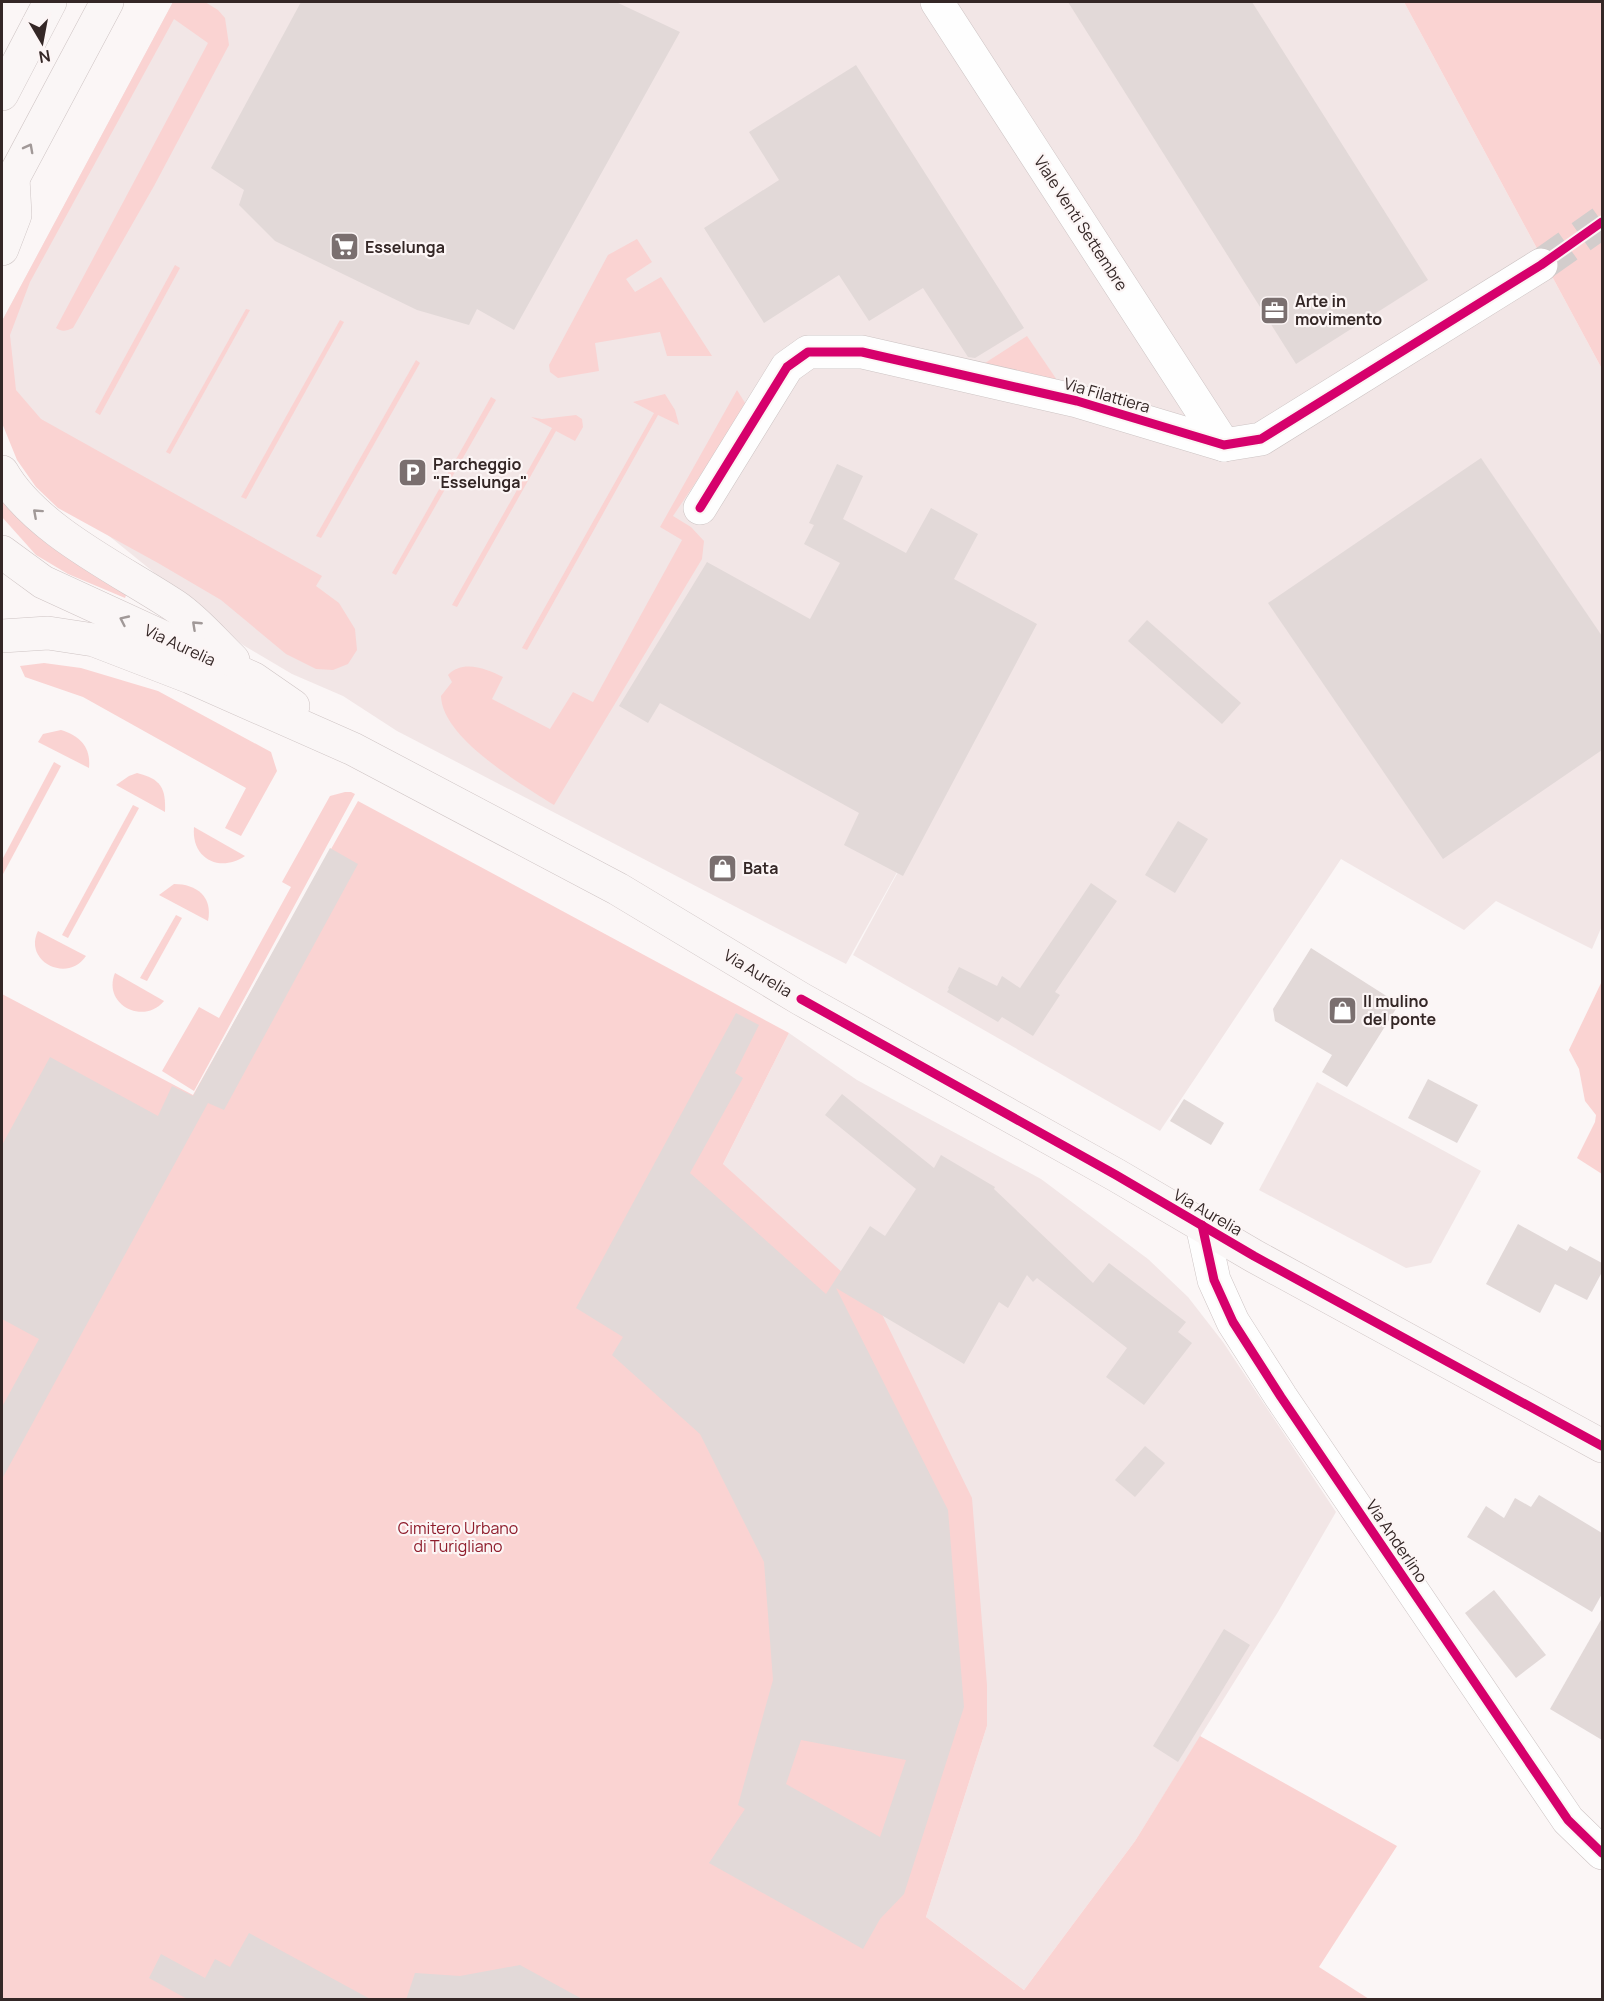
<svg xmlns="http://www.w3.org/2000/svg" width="1604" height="2001" font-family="Manrope,sans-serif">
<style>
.built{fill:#f2e6e6}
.green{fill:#fad3d2}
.building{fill:#e2d9d8;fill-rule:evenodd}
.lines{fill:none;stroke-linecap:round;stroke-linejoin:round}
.minor-tunnel{stroke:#d3cdcc;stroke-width:33;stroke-dasharray:33 16;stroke-linecap:butt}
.minor-casing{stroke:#cdc4c4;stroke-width:34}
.major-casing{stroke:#cec4c4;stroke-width:34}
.minor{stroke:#fefefe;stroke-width:33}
.major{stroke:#faf6f6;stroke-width:33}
.cycleway-casing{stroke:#fcf5f5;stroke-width:13}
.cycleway{stroke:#d6006c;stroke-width:9}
.oneway{stroke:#a19998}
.labels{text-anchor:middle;stroke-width:4.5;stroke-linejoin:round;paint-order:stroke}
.street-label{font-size:16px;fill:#342726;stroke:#fcf5f5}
.poi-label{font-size:16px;font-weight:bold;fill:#342726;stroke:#fcf5f5;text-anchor:start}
.park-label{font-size:16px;fill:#8f1d2c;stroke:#fcf5f5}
</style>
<rect width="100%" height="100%" fill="#fbf6f6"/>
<g class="built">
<path d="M 173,2 L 1404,2 L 1602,369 L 1602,926 L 1592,949 L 1496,901 L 1464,930 L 1341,859 L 1160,1131 L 853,955 L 925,822 L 846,964 L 397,731 L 343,696 L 292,674 L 243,645 L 28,470 L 2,321 Z"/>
<path d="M 789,1033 L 857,1080 L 1041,1179 L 1148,1259 L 1188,1297 L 1223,1342 L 1336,1512 L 1278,1612 L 1135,1841 L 1024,1990 L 926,1917 L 987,1726 L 723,1164 Z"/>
<path d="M 1317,1082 L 1481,1171 L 1431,1263 L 1406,1268 L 1259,1190 Z"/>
</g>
<g class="green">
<path d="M 173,2 L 205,2 L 218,10 L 225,18 L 229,45 L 154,186 L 73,328 C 66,331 62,332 56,328 L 208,43 L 174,19 L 30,282 L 10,335 L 16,390 L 41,419 L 322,576 L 316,586 L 339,603 L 355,629 L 357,650 L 348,664 L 333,670 L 316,669 L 286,654 L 221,600 L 158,563 L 58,508 L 36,487 L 17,460 L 2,423 L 2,321 Z"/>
<path d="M 1404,2 L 1602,2 L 1602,369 Z"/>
<path d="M 637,239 L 652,262 L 626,279 L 635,292 L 661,277 L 712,356 L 667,356 L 660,332 L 595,343 L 599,371 L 558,378 L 550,372 L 549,365 L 608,255 Z"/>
<path d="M 175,265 L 180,268 L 100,415 L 95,412 Z"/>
<path d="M 246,309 L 250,310 L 170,454 L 166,452 Z"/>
<path d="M 340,320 L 344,322 L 246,499 L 241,497 Z"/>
<path d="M 1027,336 L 1057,380 L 985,363 Z"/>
<path d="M 416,360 L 420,363 L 321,538 L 316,536 Z"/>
<path d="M 737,390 L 747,406 L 673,516 L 691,527 L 704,541 L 702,559 L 554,805 C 521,784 442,738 441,696 L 452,682 L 448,675 C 463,659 487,669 503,677 L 492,699 L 550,729 L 573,692 L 593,702 L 682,540 L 660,527 Z"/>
<path d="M 665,394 L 675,410 L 679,425 L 658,415 L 527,650 L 522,648 L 654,413 L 633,402 Z"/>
<path d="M 491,397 L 496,400 L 396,575 L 392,573 Z"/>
<path d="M 576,415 L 582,419 L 583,427 L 575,441 L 556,431 L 457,607 L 452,605 L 552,428 L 531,417 L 542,419 Z"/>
<path d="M 2,496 L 128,590 L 125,598 L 68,574 L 36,555 L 2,517 Z"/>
<path d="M 44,663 L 81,668 L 158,691 L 271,752 L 277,771 L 241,836 L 225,828 L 246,788 L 83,697 L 25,677 L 20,666 Z"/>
<path d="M 61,730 C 80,736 91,747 89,768 L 38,742 L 43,734 Z"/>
<path d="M 54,762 L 61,766 L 2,876 L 2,860 Z"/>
<path d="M 137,773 C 161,779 166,788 165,812 L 116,785 L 129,776 Z"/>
<path d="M 345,792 L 351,792 L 355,794 L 194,1091 L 162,1071 L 199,1007 L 219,1018 L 291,887 L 282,882 L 330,796 Z"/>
<path d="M 358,801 L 789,1033 L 723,1164 L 877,1304 L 972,1498 L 987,1685 L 987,1726 L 926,1917 L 1024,1990 L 1135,1841 L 1200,1736 L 1397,1846 L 1319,1967 L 1369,1999 L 2,1999 L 2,994 L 193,1095 Z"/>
<path d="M 133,805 L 139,808 L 68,938 L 62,935 Z"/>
<path d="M 194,827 L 245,856 C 220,873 191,859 194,827 Z"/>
<path d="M 174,884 C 197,884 213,897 208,921 L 159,895 Z"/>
<path d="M 176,915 L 182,918 L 147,981 L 140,978 Z"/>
<path d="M 38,931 L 86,956 C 67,984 23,961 38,931 Z"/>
<path d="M 115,973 L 164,1001 C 143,1026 102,1004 115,973 Z"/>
<path d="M 1602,981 L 1602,1174 L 1577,1158 L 1595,1122 L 1596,1115 L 1585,1101 L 1579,1069 L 1569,1050 Z"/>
</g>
<g class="building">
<path d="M 301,2 L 616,2 L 680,32 L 514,330 L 477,309 L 469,325 L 417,310 L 275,241 L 239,205 L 244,190 L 211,168 Z"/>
<path d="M 1068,2 L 1252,2 L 1428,280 L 1296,364 Z"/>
<path d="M 856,65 L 1024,328 L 975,358 L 968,357 L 923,288 L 869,321 L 839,275 L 764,323 L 704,228 L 779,180 L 749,132 Z"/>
<path d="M 1481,458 L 1602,636 L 1602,750 L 1443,859 L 1268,603 Z"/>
<path d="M 837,464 L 863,476 L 843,519 L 906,553 L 931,508 L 978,534 L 954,579 L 1037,624 L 903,876 L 844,845 L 859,813 L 660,703 L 648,723 L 619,706 L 707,562 L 810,619 L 840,563 L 804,544 L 814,525 L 809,523 Z"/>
<path d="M 1147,620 L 1241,703 L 1222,724 L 1128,641 Z"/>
<path d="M 1178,821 L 1208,839 L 1175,893 L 1145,875 Z"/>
<path d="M 330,848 L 358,864 L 224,1110 L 208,1103 L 2,1479 L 2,1407 L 39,1339 L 2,1319 L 2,1145 L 50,1057 L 158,1116 L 172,1086 L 193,1096 Z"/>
<path d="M 1091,883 L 1117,901 L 1055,992 L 1060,995 L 1033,1036 L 1002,1017 L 998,1022 L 947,992 L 949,989 L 948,988 L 959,967 L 997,986 L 1002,976 L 1020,988 Z"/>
<path d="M 1311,948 L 1399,1004 L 1347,1087 L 1322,1072 L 1332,1055 L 1275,1021 L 1273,1009 Z"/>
<path d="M 736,1013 L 759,1025 L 735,1073 L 743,1078 L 690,1173 L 826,1294 L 870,1226 L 885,1236 L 916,1189 L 825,1115 L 842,1094 L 934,1168 L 941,1155 L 995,1187 L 994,1189 L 1093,1283 L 1109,1263 L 1186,1322 L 1178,1332 L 1192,1343 L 1144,1405 L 1106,1377 L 1127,1348 L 1037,1278 L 1033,1282 L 1027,1275 L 1008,1308 L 999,1302 L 964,1364 L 836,1288 L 948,1510 L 964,1707 L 904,1894 L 880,1919 L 863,1949 L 709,1863 L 745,1809 L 738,1805 L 773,1680 L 764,1562 L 700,1434 L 612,1355 L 623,1337 L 576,1308 ZM 801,1740 L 906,1760 L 880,1837 L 786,1784 Z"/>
<path d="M 1428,1079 L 1478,1105 L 1457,1143 L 1408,1118 Z"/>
<path d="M 1184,1099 L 1224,1123 L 1211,1145 L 1170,1121 Z"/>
<path d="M 1518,1224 L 1567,1251 L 1570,1246 L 1602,1263 L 1602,1272 L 1587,1300 L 1555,1284 L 1540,1313 L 1486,1284 Z"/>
<path d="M 1145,1446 L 1165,1463 L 1135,1497 L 1115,1480 Z"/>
<path d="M 1539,1495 L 1602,1533 L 1602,1594 L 1592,1612 L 1467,1537 L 1486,1506 L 1504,1518 L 1515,1498 L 1531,1507 Z"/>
<path d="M 1494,1590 L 1546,1655 L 1516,1678 L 1465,1613 Z"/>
<path d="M 1602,1618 L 1602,1740 L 1550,1709 Z"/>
<path d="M 1224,1629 L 1250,1645 L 1178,1762 L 1153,1746 Z"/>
<path d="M 249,1933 L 372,2000 L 189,2000 L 149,1978 L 161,1954 L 205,1978 L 215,1959 L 230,1967 Z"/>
<path d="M 520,1965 L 584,2000 L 406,2000 L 415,1973 L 460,1976 Z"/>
</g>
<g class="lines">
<path class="minor-tunnel" d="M 1541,265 L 1602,222"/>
<defs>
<g id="minor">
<path d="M 937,2 L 1224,445"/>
<path d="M 700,508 L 787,367 L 808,352 L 862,352 L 1077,401 L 1224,445 L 1261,439 L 1541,265"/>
<path d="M 1202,1225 L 1214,1280 L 1233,1322 L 1281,1397 L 1568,1820 L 1602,1853"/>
</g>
<g id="major">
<path d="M 2,94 L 50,2"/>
<path d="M 2,199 L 107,2"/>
<path d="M 2,249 L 15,215 L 13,178"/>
<path d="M 2,472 C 35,530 121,570 175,606 C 196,620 214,642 233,660"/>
<path d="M 2,552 L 43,582 L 254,679 L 293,706"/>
<path d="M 2,636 L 48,633 L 94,640 L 190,677 L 353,749 L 618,889 L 801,999 L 1116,1175 L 1254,1256 L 1602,1446"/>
</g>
</defs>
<use href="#minor" class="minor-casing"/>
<use href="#major" class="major-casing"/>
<use href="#minor" class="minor"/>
<use href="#major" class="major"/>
<defs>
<g id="cycleway">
<path d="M 700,508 L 787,367 L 808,352 L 862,352 L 1077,401 L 1224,445 L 1261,439 L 1541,265 L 1602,222"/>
<path d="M 801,999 L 1116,1175 L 1254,1256 L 1602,1446"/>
<path d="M 1202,1225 L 1214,1280 L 1233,1322 L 1281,1397 L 1568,1820 L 1602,1853"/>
</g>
</defs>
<use href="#cycleway" class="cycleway-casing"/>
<use href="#cycleway" class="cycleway"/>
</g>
<defs><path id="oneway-chevron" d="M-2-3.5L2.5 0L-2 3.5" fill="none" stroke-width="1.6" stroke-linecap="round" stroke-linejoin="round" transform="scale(1.5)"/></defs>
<g class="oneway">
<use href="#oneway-chevron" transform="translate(29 148) rotate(-62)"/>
<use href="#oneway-chevron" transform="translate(37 513) rotate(-138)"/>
<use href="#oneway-chevron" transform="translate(124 620) rotate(-155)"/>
<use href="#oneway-chevron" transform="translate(196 625) rotate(-137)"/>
</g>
<defs>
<symbol id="supermarket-square" viewBox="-11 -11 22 22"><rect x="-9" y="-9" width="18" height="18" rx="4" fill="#7a6f6f" stroke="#fcf5f5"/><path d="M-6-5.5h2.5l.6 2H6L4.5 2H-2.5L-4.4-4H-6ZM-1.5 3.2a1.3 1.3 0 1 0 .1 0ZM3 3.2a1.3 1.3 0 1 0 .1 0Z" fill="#fff"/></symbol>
<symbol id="office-square" viewBox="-11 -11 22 22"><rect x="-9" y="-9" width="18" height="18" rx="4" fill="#7a6f6f" stroke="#fcf5f5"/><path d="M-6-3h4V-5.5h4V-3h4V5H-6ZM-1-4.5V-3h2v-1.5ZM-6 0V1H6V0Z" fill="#fff"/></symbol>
<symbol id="parking-square" viewBox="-11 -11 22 22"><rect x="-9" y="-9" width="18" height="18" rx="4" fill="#7a6f6f" stroke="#fcf5f5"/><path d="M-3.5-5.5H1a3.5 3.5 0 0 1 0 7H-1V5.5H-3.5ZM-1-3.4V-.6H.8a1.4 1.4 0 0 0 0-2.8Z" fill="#fff"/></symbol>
<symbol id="shop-square" viewBox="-11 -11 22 22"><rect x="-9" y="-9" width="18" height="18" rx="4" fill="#7a6f6f" stroke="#fcf5f5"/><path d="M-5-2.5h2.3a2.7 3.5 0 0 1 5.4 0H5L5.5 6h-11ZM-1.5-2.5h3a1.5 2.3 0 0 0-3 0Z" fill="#fff"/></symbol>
</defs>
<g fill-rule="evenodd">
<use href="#supermarket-square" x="328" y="230" width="33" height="33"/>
<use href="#office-square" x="1258" y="294" width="33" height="33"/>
<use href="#parking-square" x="396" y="456" width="33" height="33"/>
<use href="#shop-square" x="706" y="852" width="33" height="33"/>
<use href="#shop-square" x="1326" y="994" width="33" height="33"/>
</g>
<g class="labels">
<g class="street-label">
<text transform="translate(1081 223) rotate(57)" y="6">Viale Venti Settembre</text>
<text transform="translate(1107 395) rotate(16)" y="6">Via Filattiera</text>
<text transform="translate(180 645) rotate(25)" y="6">Via Aurelia</text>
<text transform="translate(758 973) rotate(31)" y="6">Via Aurelia</text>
<text transform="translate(1208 1212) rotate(30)" y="6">Via Aurelia</text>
<text transform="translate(1397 1541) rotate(56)" y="6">Via Anderlino</text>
</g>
<g class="poi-label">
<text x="365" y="253">Esselunga</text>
<text x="1295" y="307">Arte in<tspan x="1295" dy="18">movimento</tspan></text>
<text x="433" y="470">Parcheggio<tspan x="433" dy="18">"Esselunga"</tspan></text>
<text x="743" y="874">Bata</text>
<text x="1363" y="1007">Il mulino<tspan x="1363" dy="18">del ponte</tspan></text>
</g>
<g class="park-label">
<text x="458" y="1534">Cimitero Urbano<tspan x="458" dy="18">di Turigliano</tspan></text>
</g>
</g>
<rect width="1604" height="2001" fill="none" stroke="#342726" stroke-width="6"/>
<g transform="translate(42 42) rotate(170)" stroke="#fcf5f5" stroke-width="4.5" paint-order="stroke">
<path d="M0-4.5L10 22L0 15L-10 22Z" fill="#342726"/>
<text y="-9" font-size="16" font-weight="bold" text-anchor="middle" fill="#342726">N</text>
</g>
</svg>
